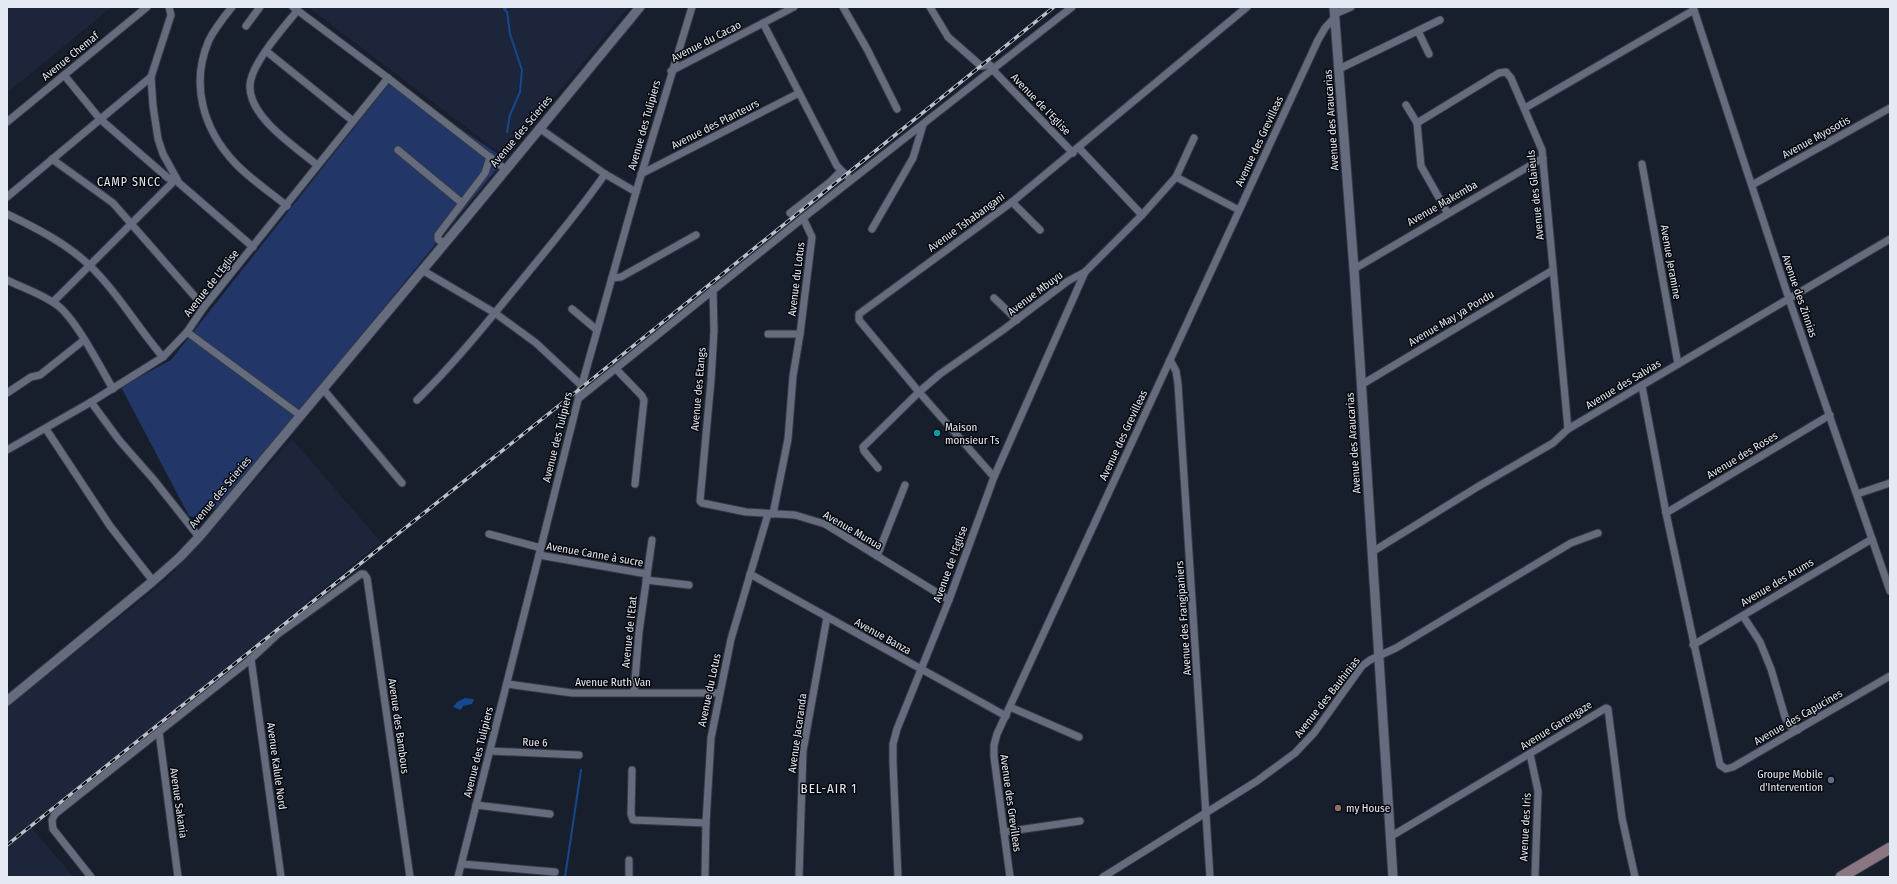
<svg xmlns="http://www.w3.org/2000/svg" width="1897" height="884" font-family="'Fira Sans Condensed',sans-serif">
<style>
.built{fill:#1c2539}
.green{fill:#223668}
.water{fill:#17478c}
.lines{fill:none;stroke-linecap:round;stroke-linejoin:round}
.stream{stroke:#17478c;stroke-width:2}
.minor-casing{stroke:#363945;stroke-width:9}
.tertiary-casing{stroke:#363945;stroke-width:11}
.secondary-casing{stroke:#363945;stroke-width:13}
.minor{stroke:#646c7d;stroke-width:7}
.tertiary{stroke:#646c7d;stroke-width:9}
.secondary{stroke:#897681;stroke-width:11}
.rail-casing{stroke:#bbc0cb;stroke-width:3.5}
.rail{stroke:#06080e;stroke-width:2;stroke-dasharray:6;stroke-linecap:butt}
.culture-dot{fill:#0f9aa8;stroke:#06080e;stroke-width:1.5}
.service-dot{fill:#5c6f8a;stroke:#06080e;stroke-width:1.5}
.education-dot{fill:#8d6e63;stroke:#06080e;stroke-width:1.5}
.labels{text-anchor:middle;stroke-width:3;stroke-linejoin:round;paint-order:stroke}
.street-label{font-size:11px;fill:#e5e9f3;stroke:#06080e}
.poi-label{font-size:11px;fill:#e5e9f3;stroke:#06080e;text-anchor:start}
.neighbourhood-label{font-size:12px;letter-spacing:1px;fill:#e5e9f3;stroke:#06080e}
.quarter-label{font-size:13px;letter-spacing:1px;fill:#e5e9f3;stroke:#06080e}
</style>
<rect width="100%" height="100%" fill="#171e2c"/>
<g class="built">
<path d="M 7,7 L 112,7 L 7,93 Z"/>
<path d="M 308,7 L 629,7 L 505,157 Z"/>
<path d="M 292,439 L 381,542 L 31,827 L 74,877 L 7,877 L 7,707 L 165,581 Z"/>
</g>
<path class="green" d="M 391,81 L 505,159 L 226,501 L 200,518 L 189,516 L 121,387 L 171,360 Z"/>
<path class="water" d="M 465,698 L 474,699 L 472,704 L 463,706 L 461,710 L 453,707 L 457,702 Z"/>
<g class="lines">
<g class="stream">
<path d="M 507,132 L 510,115 L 520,92 L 522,70 L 510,34 L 507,12 L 504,9 L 508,7"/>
<path d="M 565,877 L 581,770"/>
</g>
<defs>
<g id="minor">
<path d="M 169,7 L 171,15 L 151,77 L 153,106 L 158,139 L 163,154 L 179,183 L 253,247"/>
<path d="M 232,7 C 224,17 215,28 209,40 C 190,84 203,129 235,163 C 250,179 270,192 287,206"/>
<path d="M 293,7 L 388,78 L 505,169"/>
<path d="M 843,7 L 867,49 L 897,109"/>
<path d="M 930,7 L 948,37 L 981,66 L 990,65 L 994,69"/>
<path d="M 1693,7 L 1789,299 L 1890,591"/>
<path d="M 297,11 C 284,27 251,64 250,85 C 248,117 296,147 317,165"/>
<path d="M 1335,14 L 1351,7"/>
<path d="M 763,23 L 837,166 L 851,180"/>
<path d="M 246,26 L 260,7"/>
<path d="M 1418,31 L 1429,54"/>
<path d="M 266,51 L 353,121"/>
<path d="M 1339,69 L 1440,20"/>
<path d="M 993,70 L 1073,153"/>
<path d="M 671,71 L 794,7"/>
<path d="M 64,75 L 100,119 L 168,178 L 176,179"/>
<path d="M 1406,105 L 1417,123"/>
<path d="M 1525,108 L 1694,10"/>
<path d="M 7,122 L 147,7"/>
<path d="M 539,128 L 605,174 L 636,192"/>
<path d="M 1079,148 L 1142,215"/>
<path d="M 398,150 L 462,203"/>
<path d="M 52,159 L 113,203 L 204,307"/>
<path d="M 1642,164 L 1678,364"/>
<path d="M 641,174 L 799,93"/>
<path d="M 1176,177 L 1239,210"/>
<path d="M 1752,185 L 1890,108"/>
<path d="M 7,197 L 151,77"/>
<path d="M 1012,202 L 1040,230"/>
<path d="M 1447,212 L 1421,166 L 1417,123 L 1499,73 L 1506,72 L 1511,78 L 1542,150 L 1568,429"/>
<path d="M 790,213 L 830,182 L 841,171"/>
<path d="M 7,214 C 36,228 64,242 88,264 C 117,291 137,327 163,357"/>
<path d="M 872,229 L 913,158 L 923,125"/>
<path d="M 444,244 L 438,239 L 438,235 L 485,173 L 490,157"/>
<path d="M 1354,269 L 1543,158"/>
<path d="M 422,270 L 495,313 L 536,343 L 582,386"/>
<path d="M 612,278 L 621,277 L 696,235"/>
<path d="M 7,280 C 23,288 42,294 57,305 C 76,319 100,367 113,389"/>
<path d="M 713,289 L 714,331 L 711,380 L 700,501 L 702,503 L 746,512 L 795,515 L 825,524 L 949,600"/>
<path d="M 994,298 L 1017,320"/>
<path d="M 53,302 L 176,179"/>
<path d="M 572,309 L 597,330"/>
<path d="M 187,332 L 301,416"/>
<path d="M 768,334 L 800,334"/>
<path d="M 1170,360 L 1176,371 L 1178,384 L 1210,877"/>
<path d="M 616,369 L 642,396 L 644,400 L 635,484"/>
<path d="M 1361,385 L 1553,270"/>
<path d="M 1642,386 L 1666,513 L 1720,765 L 1726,769 L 1733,767 L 1890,676"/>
<path d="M 323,389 L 402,483"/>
<path d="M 7,393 L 31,377 L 40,375 L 84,340"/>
<path d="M 579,398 L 803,218 L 1072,7"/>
<path d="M 417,400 C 453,365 485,325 517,286 C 547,249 578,213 605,174"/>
<path d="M 91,402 L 119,440 L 154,480 L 199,537"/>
<path d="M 46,429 L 110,526 L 153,581"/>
<path d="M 7,450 L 91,402 L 163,357 L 187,332 L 204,307 L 388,78"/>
<path d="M 878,468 L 864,451 L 863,447 L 919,392 L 940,374 L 1003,330 L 1068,281 L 1085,272 L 1142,215 L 1176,177 L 1194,138"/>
<path d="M 994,477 L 919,392 L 859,320 L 859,314 L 1012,202 L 1247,7"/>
<path d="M 1857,494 L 1890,483"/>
<path d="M 1666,513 L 1830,415"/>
<path d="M 773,514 L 788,439 L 793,376 L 800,334 L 812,237 L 803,218"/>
<path d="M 489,534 L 541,548"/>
<path d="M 1372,552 L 1479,486 L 1553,443 L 1568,429 L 1890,239"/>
<path d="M 539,555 L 647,574"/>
<path d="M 877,556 L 905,485"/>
<path d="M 750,574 L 1006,716"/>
<path d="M 646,580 L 689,585"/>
<path d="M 1743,616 L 1760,642 L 1771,669 L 1785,717 L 1790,726 L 1798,730"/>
<path d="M 1693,645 L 1872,539"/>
<path d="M 251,659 L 281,877"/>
<path d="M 507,684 L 572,693 L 719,693"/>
<path d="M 634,692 L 639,632 L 652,540"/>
<path d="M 1010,707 L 1079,737"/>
<path d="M 159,732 L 178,877"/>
<path d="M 490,751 L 579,755"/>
<path d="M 1530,754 L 1538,791 L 1535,877"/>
<path d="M 632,770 L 631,814 L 633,820 L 706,823"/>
<path d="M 476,805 L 550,814"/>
<path d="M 1004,832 L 1080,821"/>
<path d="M 1390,837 L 1606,708 L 1608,709 L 1622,818 L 1635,877"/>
<path d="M 629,860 L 629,877"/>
<path d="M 462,864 L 555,872"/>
<path d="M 91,877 L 53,829 L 52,820 L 55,814 L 251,659 L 278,634 L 361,574 L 364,574 L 367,578 L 410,877"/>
<path d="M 458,877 L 581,388 L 636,192 L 692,7"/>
<path d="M 705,877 L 706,823 L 711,738 L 731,639 L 768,514"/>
<path d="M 799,877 L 803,751 L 827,617"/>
<path d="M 898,877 L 893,763 L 893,744 L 897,729 L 949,600 L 994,477 L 1085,272"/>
<path d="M 1010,877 L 994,757 L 994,745 L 997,734 L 1318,40 L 1325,28 L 1335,17"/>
<path d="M 1103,877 L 1257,781 L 1295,753 L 1314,733 L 1362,666 L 1370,660 L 1396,648 L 1571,543 L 1598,533"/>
</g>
<g id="tertiary">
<path d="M 1334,7 L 1354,269 L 1393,877"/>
<path d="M 7,701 L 153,581 L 180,557 L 199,537 L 466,218 L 640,7"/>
</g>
<path id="secondary" d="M 1841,877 L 1890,848"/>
</defs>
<use href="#minor" class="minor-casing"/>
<use href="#tertiary" class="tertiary-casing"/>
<use href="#secondary" class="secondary-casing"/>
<use href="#minor" class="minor"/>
<use href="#tertiary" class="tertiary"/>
<use href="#secondary" class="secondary"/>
<defs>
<path id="rail" d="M 7,845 L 581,388 L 1054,7"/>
</defs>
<use href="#rail" class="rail-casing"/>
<use href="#rail" class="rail"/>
</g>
<circle class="culture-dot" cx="937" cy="433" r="4"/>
<circle class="service-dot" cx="1831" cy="780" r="4"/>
<circle class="education-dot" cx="1338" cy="808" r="4"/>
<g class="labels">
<g class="street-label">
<text transform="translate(706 41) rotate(-27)" y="4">Avenue du Cacao</text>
<text transform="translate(70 56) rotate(-39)" y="4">Avenue Chemaf</text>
<text transform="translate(1041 104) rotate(46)" y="4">Avenue de l'Eglise</text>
<text transform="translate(1331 120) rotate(-94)" y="4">Avenue des Araucarias</text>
<text transform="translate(715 124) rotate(-27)" y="4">Avenue des Planteurs</text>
<text transform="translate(644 125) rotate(-74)" y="4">Avenue des Tulipiers</text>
<text transform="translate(521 131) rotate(-50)" y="4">Avenue des Scieries</text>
<text transform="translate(1816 137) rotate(-29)" y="4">Avenue Myosotis</text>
<text transform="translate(1259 141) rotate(-65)" y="4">Avenue des Grevilleas</text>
<text transform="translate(1535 195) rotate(-96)" y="4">Avenue des Glaïeuls</text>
<text transform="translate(1442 203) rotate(-30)" y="4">Avenue Makemba</text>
<text transform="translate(966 222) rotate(-36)" y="4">Avenue Tshabangani</text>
<text transform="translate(1671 262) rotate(80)" y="4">Avenue Jeramine</text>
<text transform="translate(796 279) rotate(-83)" y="4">Avenue du Lotus</text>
<text transform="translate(211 283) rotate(-52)" y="4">Avenue de L'Eglise</text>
<text transform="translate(1035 293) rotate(-37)" y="4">Avenue Mbuyu</text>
<text transform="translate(1800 296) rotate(71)" y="4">Avenue des Zinnias</text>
<text transform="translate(1451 318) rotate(-31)" y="4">Avenue May ya Pondu</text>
<text transform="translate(1623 384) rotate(-31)" y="4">Avenue des Salvias</text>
<text transform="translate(698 389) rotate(-85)" y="4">Avenue des Etangs</text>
<text transform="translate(1123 435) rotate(-65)" y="4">Avenue des Grevilleas</text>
<text transform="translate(557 437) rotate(-76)" y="4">Avenue des Tulipiers</text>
<text transform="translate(1353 443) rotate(-94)" y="4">Avenue des Araucarias</text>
<text transform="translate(1742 455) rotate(-31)" y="4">Avenue des Roses</text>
<text transform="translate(220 492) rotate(-50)" y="4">Avenue des Scieries</text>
<text transform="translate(853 530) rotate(30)" y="4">Avenue Munua</text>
<text transform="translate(595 554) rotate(10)" y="4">Avenue Canne à sucre</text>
<text transform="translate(950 564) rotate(-70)" y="4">Avenue de l'Eglise</text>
<text transform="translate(1777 582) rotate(-31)" y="4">Avenue des Arums</text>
<text transform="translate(1183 618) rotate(-94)" y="4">Avenue des Frangipaniers</text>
<text transform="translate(629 632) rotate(-84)" y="4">Avenue de l'Etat</text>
<text transform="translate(883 636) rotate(29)" y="4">Avenue Banza</text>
<text x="613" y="686">Avenue Ruth Van</text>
<text transform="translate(709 690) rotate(-78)" y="4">Avenue du Lotus</text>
<text transform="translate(1327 697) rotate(-52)" y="4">Avenue des Bauhinias</text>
<text transform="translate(1798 717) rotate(-30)" y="4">Avenue des Capucines</text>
<text transform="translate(1556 725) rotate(-32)" y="4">Avenue Garengaze</text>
<text transform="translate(399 726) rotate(82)" y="4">Avenue des Bambous</text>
<text transform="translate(797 733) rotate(-82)" y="4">Avenue Jacaranda</text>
<text transform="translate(535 742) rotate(2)" y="4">Rue 6</text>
<text transform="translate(478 752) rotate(-76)" y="4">Avenue des Tulipiers</text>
<text transform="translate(277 766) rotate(82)" y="4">Avenue Kalule Nord</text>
<text transform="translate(179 803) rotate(82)" y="4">Avenue Sakania</text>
<text transform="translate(1011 803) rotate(82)" y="4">Avenue des Grevilleas</text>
<text transform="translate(1525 827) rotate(-87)" y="4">Avenue des Iris</text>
</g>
<g class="poi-label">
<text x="945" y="431">Maison<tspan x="945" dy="13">monsieur Ts</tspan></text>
<text x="1823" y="778" text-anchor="end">Groupe Mobile<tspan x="1823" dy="13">d'Intervention</tspan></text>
<text x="1346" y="812">my House</text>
</g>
<g class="neighbourhood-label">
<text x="129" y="186">CAMP SNCC</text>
</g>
<g class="quarter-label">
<text x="829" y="793">BEL-AIR 1</text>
</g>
</g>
<rect width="1897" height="884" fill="none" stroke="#e5e9f3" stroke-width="16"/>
</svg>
